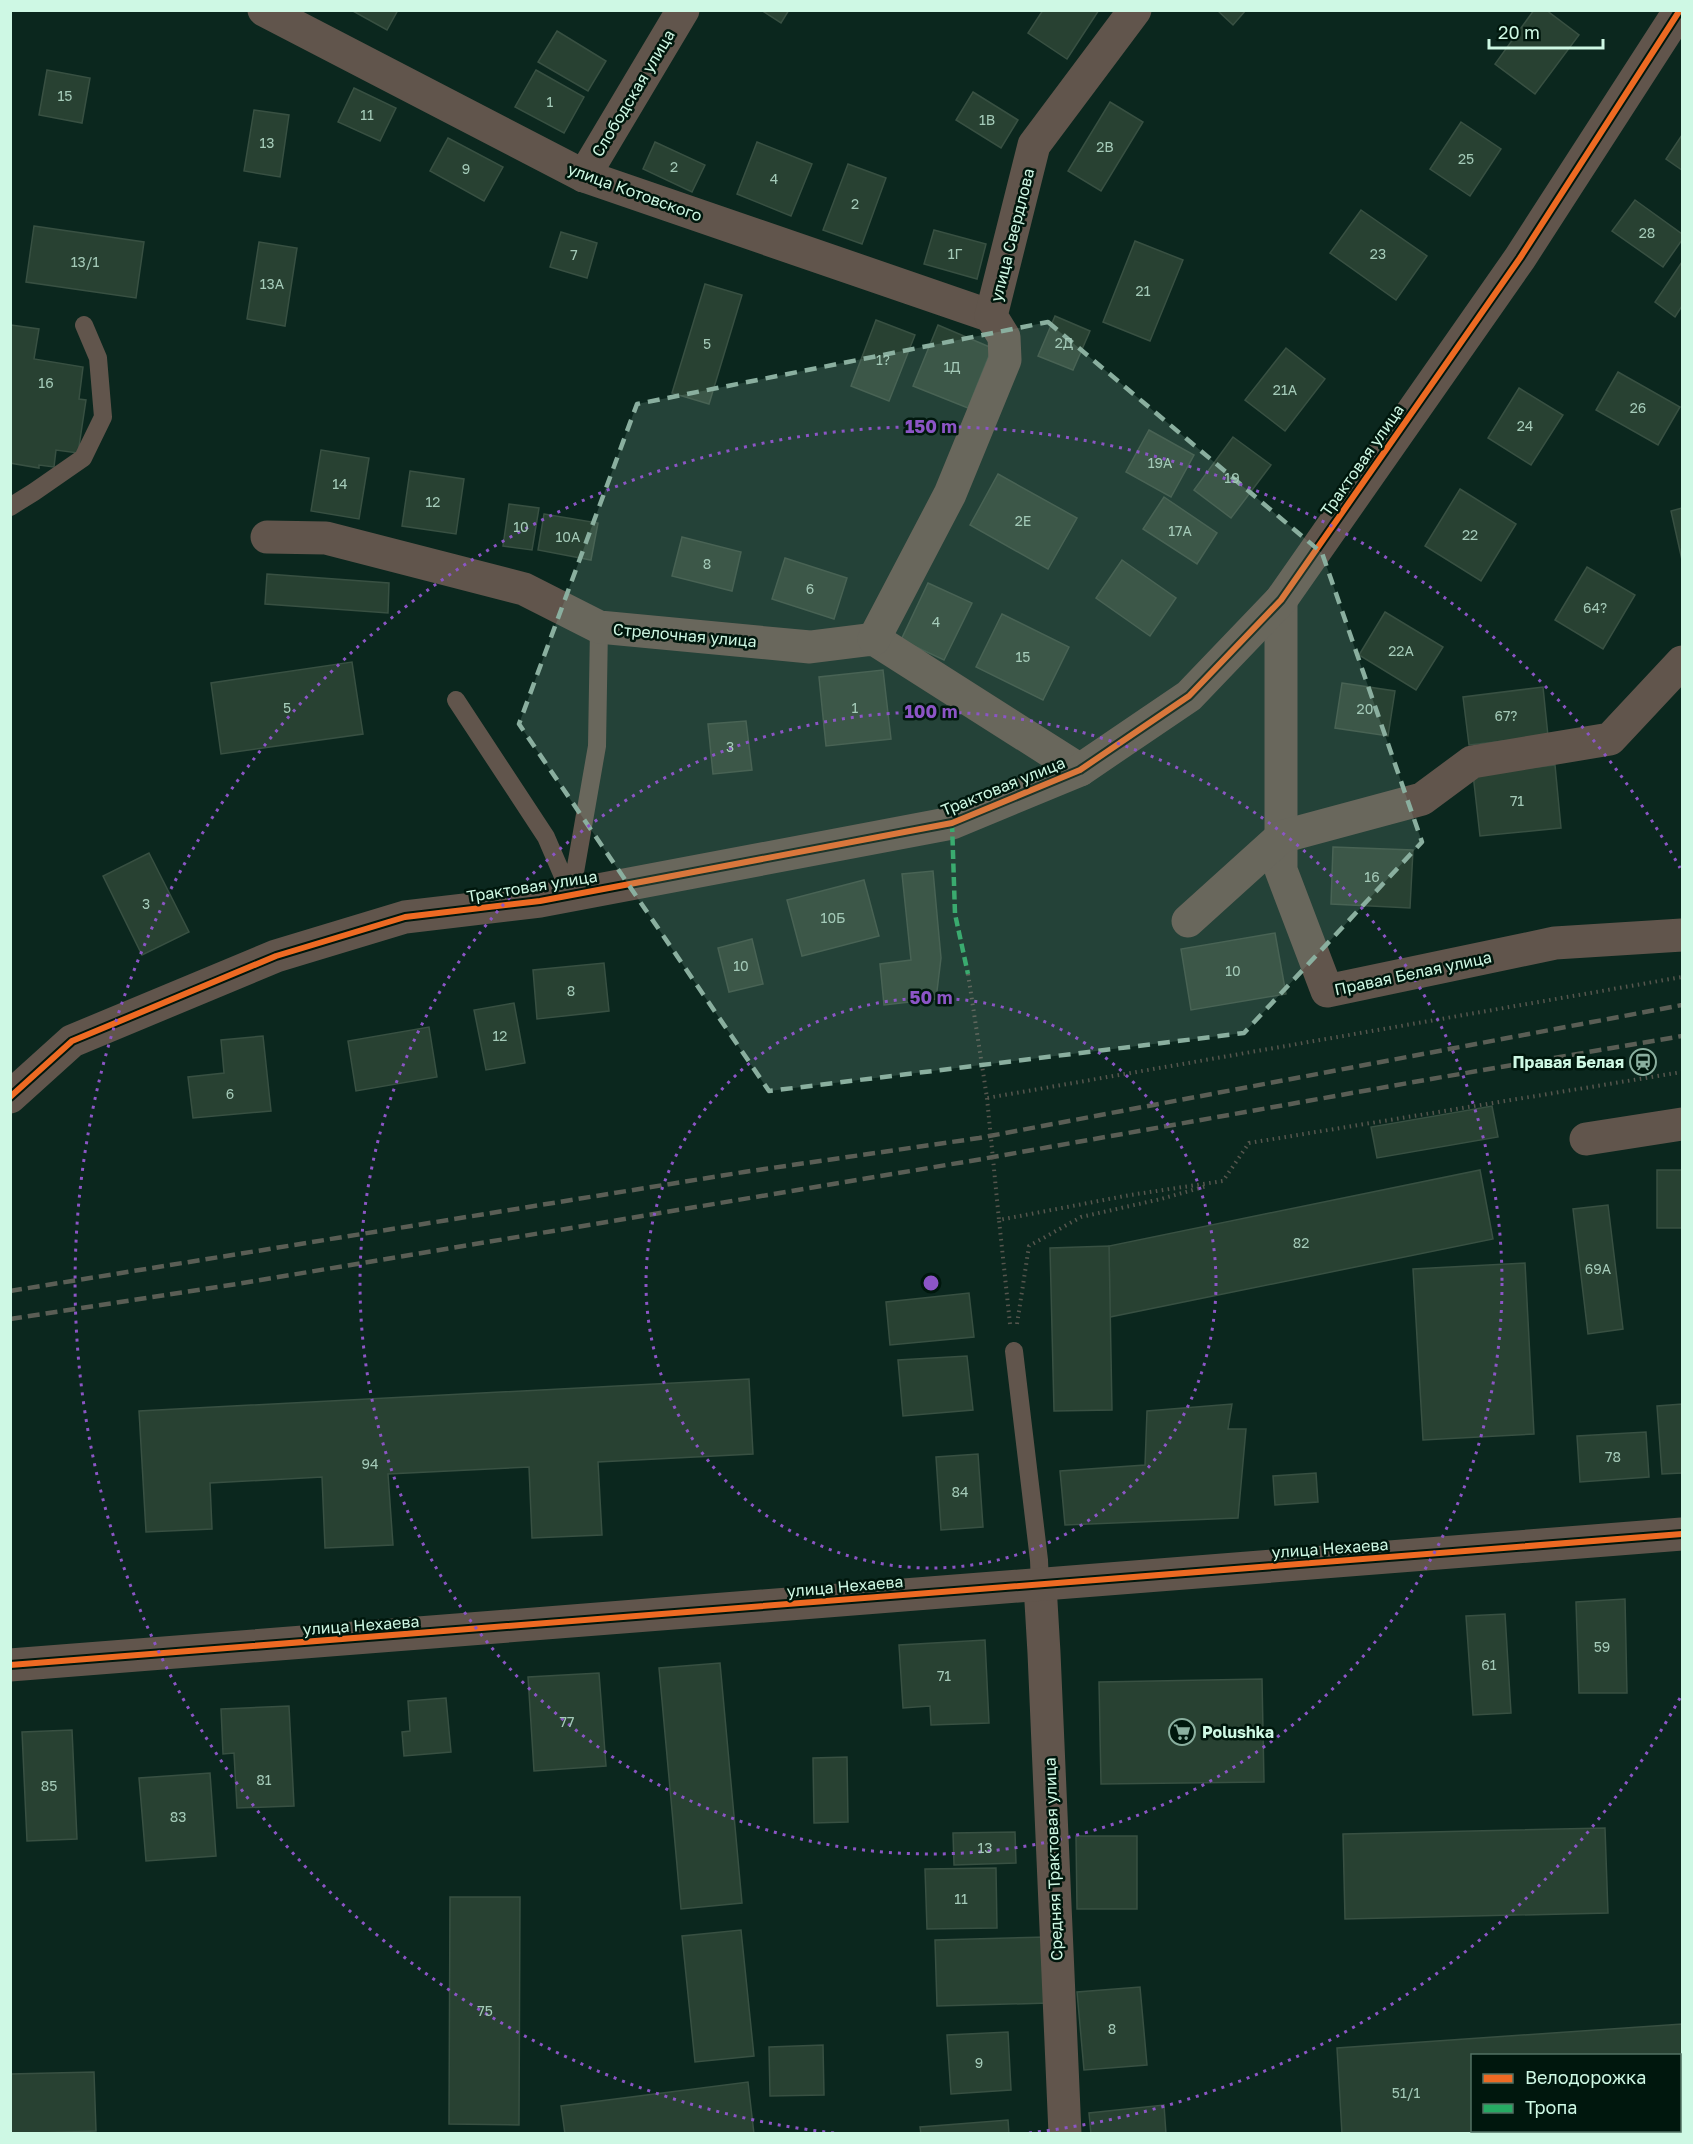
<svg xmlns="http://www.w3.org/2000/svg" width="1693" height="2144" font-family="'Golos Text',sans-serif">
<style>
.building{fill:#284132;stroke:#385042;stroke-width:1.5;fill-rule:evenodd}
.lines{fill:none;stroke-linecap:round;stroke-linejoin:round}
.path{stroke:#56564e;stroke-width:4;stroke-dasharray:1.5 4.5;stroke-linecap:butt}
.service{stroke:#61554c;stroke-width:18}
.minor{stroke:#61554c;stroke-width:33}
.tertiary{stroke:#61554c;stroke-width:33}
.rail{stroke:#5a5e55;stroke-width:4.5;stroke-dasharray:12 6;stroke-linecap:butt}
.path-bridge{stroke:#56564e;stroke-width:4;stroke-dasharray:1.5 4.5;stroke-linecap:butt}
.quiet{stroke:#26ab63;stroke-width:4.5;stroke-dasharray:9 4.5;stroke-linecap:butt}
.cycleway-casing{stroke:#00170d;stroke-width:10}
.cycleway{stroke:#ed6a23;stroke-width:6}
.marked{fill:#8aaf9f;fill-opacity:0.2;stroke:#8aaf9f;stroke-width:4.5;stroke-dasharray:12 8;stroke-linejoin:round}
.ring{fill:none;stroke:#8c55c6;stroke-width:3;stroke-dasharray:3 6}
.labels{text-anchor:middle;stroke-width:5;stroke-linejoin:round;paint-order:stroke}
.number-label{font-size:14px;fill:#a4cab8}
.street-label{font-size:16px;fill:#cef8e4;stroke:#00170d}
.poi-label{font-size:16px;font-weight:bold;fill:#cef8e4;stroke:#00170d;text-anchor:end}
.centre{fill:#8c55c6;stroke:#00170d;stroke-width:3}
.ring-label{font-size:18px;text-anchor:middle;font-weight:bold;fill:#8c55c6;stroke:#00170d;stroke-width:5;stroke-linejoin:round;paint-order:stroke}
</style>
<rect width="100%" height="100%" fill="#0b271e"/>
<g class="building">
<path d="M 351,10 L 398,10 L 387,30 Z"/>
<path d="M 761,10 L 789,10 L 781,23 Z"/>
<path d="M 1043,10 L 1099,10 L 1067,59 L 1028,33 Z"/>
<path d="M 1217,10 L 1246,10 L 1233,25 Z"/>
<path d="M 1534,10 L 1546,10 L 1579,35 L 1535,94 L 1495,64 Z"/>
<path d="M 557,31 L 606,61 L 588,91 L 538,62 Z"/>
<path d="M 47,70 L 90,78 L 82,123 L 39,115 Z"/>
<path d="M 536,70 L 584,97 L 564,133 L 515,107 Z"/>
<path d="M 354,88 L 396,108 L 380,141 L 338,122 Z"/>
<path d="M 973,92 L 1018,120 L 1001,148 L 956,120 Z"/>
<path d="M 1110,102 L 1143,122 L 1101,191 L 1068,171 Z"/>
<path d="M 254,110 L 289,115 L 280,177 L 244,171 Z"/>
<path d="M 1461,122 L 1501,149 L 1470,196 L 1430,169 Z"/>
<path d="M 1682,135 L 1682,170 L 1666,159 Z"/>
<path d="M 448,138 L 503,167 L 484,201 L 430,171 Z"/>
<path d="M 655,142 L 705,165 L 692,192 L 643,169 Z"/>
<path d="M 757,142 L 812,164 L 791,216 L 737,194 Z"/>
<path d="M 848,164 L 886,178 L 862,244 L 823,230 Z"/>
<path d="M 1635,200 L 1682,234 L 1682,240 L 1663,267 L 1612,231 Z"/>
<path d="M 1361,210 L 1427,256 L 1396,300 L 1330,253 Z"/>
<path d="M 34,226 L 144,242 L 136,298 L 26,282 Z"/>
<path d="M 934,230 L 986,244 L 977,279 L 924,264 Z"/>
<path d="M 561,232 L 597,243 L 587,278 L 550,267 Z"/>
<path d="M 1135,241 L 1183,260 L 1150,341 L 1103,322 Z"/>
<path d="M 259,242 L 297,248 L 285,326 L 247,319 Z"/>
<path d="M 1682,262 L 1682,306 L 1675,317 L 1655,302 Z"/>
<path d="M 705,284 L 742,295 L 709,404 L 672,393 Z"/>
<path d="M 1055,316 L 1090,331 L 1073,370 L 1038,356 Z"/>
<path d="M 876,320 L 915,335 L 889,401 L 851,386 Z"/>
<path d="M 11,325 L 39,329 L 34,359 L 83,367 L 79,399 L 86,400 L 78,453 L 56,450 L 54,467 L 39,465 L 39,468 L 10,463 Z"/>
<path d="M 938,325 L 992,348 L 968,408 L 913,386 Z"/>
<path d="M 1286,348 L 1325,379 L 1285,431 L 1245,400 Z"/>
<path d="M 1618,372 L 1680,407 L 1658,445 L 1596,410 Z"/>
<path d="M 1519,388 L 1563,415 L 1531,465 L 1488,438 Z"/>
<path d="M 1149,430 L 1194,455 L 1171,497 L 1126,472 Z"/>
<path d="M 1233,437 L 1271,465 L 1231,518 L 1194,490 Z"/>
<path d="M 321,450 L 369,458 L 359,519 L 311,511 Z"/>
<path d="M 410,471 L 464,479 L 456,534 L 402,526 Z"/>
<path d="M 998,474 L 1077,518 L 1048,569 L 970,525 Z"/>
<path d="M 1460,489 L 1516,524 L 1481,581 L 1425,546 Z"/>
<path d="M 1164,497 L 1217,533 L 1197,564 L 1143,529 Z"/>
<path d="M 509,504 L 539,508 L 532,550 L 503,546 Z"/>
<path d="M 1682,508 L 1682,560 L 1671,511 Z"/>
<path d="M 544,514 L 598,523 L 591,560 L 538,550 Z"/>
<path d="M 682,537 L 741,552 L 732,591 L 672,576 Z"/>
<path d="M 785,558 L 847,578 L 834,619 L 772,599 Z"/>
<path d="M 1122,560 L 1176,598 L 1150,636 L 1096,598 Z"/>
<path d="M 1587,567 L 1635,595 L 1603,649 L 1555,620 Z"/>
<path d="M 267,574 L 389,583 L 388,613 L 265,604 Z"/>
<path d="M 928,583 L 972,603 L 944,660 L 901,640 Z"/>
<path d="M 1385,612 L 1443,647 L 1416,690 L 1359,655 Z"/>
<path d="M 1002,614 L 1069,647 L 1043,700 L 976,667 Z"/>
<path d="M 352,662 L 363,734 L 221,754 L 211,683 Z"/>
<path d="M 883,670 L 891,739 L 826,746 L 819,677 Z"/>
<path d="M 1342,683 L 1395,691 L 1388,736 L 1335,728 Z"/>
<path d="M 1543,687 L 1548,736 L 1469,745 L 1463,697 Z"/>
<path d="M 746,721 L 752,770 L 713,774 L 708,724 Z"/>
<path d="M 1555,765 L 1561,828 L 1480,836 L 1473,774 Z"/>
<path d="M 1333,847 L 1413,850 L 1410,908 L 1331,904 Z"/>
<path d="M 149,853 L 189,932 L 142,955 L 103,876 Z"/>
<path d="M 933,871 L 941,958 L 936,999 L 884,1005 L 880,964 L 911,960 L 902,874 Z"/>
<path d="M 864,880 L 879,936 L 802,956 L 787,900 Z"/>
<path d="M 1275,933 L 1286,994 L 1191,1010 L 1181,949 Z"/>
<path d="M 752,939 L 763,984 L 729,992 L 718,948 Z"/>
<path d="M 604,963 L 609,1011 L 537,1019 L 533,970 Z"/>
<path d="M 514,1003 L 525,1063 L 486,1070 L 474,1010 Z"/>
<path d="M 429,1027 L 437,1077 L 356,1091 L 348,1041 Z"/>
<path d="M 263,1036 L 271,1111 L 193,1118 L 188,1077 L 224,1073 L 221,1040 Z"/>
<path d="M 1492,1106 L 1498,1137 L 1377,1158 L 1371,1127 Z"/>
<path d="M 1480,1170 L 1493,1239 L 1110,1317 L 1109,1246 Z"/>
<rect x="1657" y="1170" width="25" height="58"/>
<path d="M 1608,1205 L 1623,1329 L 1588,1334 L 1573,1209 Z"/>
<path d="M 1109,1246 L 1112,1410 L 1054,1411 L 1050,1248 Z"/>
<path d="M 1525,1263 L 1534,1434 L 1423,1440 L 1413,1269 Z"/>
<path d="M 969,1293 L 974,1337 L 890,1345 L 886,1302 Z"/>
<path d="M 967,1356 L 973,1410 L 903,1416 L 898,1360 Z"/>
<path d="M 749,1379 L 753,1454 L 598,1462 L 602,1535 L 532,1538 L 529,1467 L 388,1474 L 393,1545 L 325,1548 L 322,1477 L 210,1483 L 212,1529 L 146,1532 L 139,1411 Z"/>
<path d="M 1232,1404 L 1228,1429 L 1246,1429 L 1238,1518 L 1065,1525 L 1060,1471 L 1145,1465 L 1147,1411 Z"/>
<path d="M 1682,1404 L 1682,1473 L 1662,1474 L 1657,1406 Z"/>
<path d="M 1646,1432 L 1649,1477 L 1580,1482 L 1577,1436 Z"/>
<path d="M 978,1454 L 983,1527 L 941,1530 L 936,1457 Z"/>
<path d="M 1316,1473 L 1318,1502 L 1275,1505 L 1273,1476 Z"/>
<path d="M 1625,1599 L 1627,1693 L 1579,1693 L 1576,1602 Z"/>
<path d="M 1505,1614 L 1511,1713 L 1473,1715 L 1466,1616 Z"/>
<path d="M 985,1640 L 989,1723 L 931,1725 L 930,1706 L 903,1708 L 899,1645 Z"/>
<path d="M 720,1663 L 742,1903 L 681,1909 L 659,1668 Z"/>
<path d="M 599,1673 L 606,1766 L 534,1771 L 528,1677 Z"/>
<path d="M 1262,1679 L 1264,1782 L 1101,1784 L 1099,1682 Z"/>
<path d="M 446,1698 L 451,1752 L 404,1756 L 402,1732 L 410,1731 L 408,1701 Z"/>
<path d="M 289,1706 L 294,1806 L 237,1808 L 234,1753 L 223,1754 L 221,1709 Z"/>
<path d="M 72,1730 L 77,1839 L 27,1841 L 22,1732 Z"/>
<path d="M 847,1757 L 848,1822 L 814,1823 L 813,1758 Z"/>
<path d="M 210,1773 L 216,1856 L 146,1861 L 139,1778 Z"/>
<path d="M 1605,1828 L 1608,1913 L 1345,1919 L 1343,1834 Z"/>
<path d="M 1015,1832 L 1016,1863 L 954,1865 L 953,1833 Z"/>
<path d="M 1076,1836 L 1137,1836 L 1137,1909 L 1077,1909 Z"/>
<path d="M 996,1868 L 997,1928 L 927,1929 L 925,1869 Z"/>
<path d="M 450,1897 L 520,1897 L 519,2125 L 449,2124 Z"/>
<path d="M 741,1930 L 754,2056 L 695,2062 L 682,1936 Z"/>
<path d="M 1047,1937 L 1049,2003 L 937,2006 L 935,1940 Z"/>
<path d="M 1140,1987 L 1147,2065 L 1084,2070 L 1077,1992 Z"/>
<path d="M 1682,2024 L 1682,2134 L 1342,2134 L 1337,2048 ZM 1472,2056 L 1680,2056 L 1680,2130 L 1472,2130 Z"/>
<path d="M 1008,2032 L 1011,2090 L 951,2094 L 947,2035 Z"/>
<path d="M 823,2045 L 824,2095 L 770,2096 L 769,2047 Z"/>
<path d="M 94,2072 L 96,2131 L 10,2134 L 10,2074 Z"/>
<path d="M 748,2082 L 754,2134 L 565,2134 L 561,2106 Z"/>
<path d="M 1164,2105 L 1166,2134 L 1091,2134 L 1089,2113 Z"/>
<path d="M 1008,2120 L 1009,2134 L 921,2134 L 920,2127 Z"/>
</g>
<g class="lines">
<g class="path">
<path d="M 968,974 L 987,1098 L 1682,977"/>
<path d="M 1010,1324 L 999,1220 L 1130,1195 L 1223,1181 L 1249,1143 L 1682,1072"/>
<path d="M 1017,1324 L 1029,1246 L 1081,1217 L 1161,1199 L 1207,1186"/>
</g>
<g class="service">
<path d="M 10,507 L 34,492 L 83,458 L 103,417 L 98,358 L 84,325"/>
<path d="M 456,700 L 546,837 L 571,895 L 597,746 L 599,627"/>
<path d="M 1014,1351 L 1039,1560 L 1040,1585"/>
</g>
<g class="minor">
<path d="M 264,10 L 584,176 L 991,316"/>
<path d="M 584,176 L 683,10"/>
<path d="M 267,537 L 326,538 L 524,589 L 599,627 L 810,647 L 874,639 L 1080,770"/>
<path d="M 1281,600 L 1281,870 L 1327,991 L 1555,943 L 1682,935"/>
<path d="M 874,639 L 950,494 L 1005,360 L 1004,337 L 991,316 L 1034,145 L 1135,10"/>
<path d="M 1188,921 L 1281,837 L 1422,799 L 1472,762 L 1610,739 L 1682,662"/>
<path d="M 10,1097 L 72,1041 L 276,956 L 405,917 L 540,901 L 952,823 L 1080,770 L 1189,696 L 1281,600 L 1520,258 L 1680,10"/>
<path d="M 1586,1139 L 1682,1124"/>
<path d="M 1040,1585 L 1044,1653 L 1065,2134"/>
</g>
<path class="tertiary" d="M 10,1665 L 1682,1534"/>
<g class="rail">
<path d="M 10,1291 L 744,1172 L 979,1138 L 1682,1005"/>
<path d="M 10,1319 L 237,1284 L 982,1159 L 1425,1080 L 1682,1036"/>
</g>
<path class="path-bridge" d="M 987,1098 L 999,1220"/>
<path class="quiet" d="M 952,823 L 955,914 L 968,974"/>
<defs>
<g id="cycleway">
<path d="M 10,1097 L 72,1041 L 276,956 L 405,917 L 540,901 L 952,823 L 1080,770 L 1189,696 L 1281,600 L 1520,258 L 1680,10"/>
<path d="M 10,1665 L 1682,1534"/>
</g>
</defs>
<use href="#cycleway" class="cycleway-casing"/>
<use href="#cycleway" class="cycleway"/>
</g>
<path class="marked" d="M 1048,322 L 1322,553 L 1422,842 L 1244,1033 L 769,1091 L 519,724 L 637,404 Z"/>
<g class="ring">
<circle cx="931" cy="1283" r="285"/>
<circle cx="931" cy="1283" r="571"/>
<path d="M1680 1698A856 856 0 0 1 1028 2133M834 2133A856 856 0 1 1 1680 868"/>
</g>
<defs>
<symbol id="station-ring" viewBox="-11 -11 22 22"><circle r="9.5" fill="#00170d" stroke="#8aaf9f" stroke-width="1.5"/><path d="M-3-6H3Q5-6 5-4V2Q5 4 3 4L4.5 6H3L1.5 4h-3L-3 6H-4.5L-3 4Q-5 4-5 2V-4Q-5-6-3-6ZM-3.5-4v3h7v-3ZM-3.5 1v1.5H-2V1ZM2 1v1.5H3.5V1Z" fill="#8aaf9f"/></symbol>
<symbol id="supermarket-ring" viewBox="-11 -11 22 22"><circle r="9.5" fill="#00170d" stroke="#8aaf9f" stroke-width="1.5"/><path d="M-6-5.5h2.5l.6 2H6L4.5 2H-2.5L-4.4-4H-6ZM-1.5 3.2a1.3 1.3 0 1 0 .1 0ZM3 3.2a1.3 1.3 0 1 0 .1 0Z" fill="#8aaf9f"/></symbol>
</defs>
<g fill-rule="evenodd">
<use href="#station-ring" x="1628" y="1047" width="30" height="30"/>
<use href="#supermarket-ring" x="1167" y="1717" width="30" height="30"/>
</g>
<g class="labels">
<g class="number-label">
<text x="65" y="101">15</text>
<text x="550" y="107">1</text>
<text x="367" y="120">11</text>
<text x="987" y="125">1В</text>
<text x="267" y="148">13</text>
<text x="1105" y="152">2В</text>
<text x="1466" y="164">25</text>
<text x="674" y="172">2</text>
<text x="466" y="174">9</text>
<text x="774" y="184">4</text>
<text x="855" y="209">2</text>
<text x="1647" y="238">28</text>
<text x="955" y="259">1Г</text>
<text x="1378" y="259">23</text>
<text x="574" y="260">7</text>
<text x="85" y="267">13/1</text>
<text x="272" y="289">13А</text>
<text x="1143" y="296">21</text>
<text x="1064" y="348">2Д</text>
<text x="707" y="349">5</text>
<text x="883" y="365">1?</text>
<text x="952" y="372">1Д</text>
<text x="46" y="388">16</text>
<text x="1285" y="395">21А</text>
<text x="1638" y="413">26</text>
<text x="1525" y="431">24</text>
<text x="1160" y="468">19А</text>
<text x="1232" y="483">19</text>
<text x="340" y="489">14</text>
<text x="433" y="507">12</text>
<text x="1023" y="526">2Е</text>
<text x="521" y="532">10</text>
<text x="1180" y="536">17А</text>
<text x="1470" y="540">22</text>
<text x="568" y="542">10А</text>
<text x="707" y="569">8</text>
<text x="810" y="594">6</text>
<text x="1595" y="613">64?</text>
<text x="936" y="627">4</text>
<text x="1401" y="656">22А</text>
<text x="1023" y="662">15</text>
<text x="287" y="713">5</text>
<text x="855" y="713">1</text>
<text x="1365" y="714">20</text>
<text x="1506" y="721">67?</text>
<text x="730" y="752">3</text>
<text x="1517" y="806">71</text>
<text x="1372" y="882">16</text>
<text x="146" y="909">3</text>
<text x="833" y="923">10Б</text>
<text x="741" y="971">10</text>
<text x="1233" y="976">10</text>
<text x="571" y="996">8</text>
<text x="500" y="1041">12</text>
<text x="230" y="1099">6</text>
<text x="1301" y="1248">82</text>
<text x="1598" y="1274">69А</text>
<text x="1613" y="1462">78</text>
<text x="370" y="1469">94</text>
<text x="960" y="1497">84</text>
<text x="1602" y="1652">59</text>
<text x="1489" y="1670">61</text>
<text x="944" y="1681">71</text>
<text x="567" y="1727">77</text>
<text x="264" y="1785">81</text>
<text x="49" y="1791">85</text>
<text x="178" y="1822">83</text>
<text x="985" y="1853">13</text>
<text x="961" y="1904">11</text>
<text x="485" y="2016">75</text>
<text x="1112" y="2034">8</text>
<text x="979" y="2068">9</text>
<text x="1406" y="2098">51/1</text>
</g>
<g class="street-label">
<text transform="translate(633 93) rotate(-59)" y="6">Слободская улица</text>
<text transform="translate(635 192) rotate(20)" y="6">улица Котовского</text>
<text transform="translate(1012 235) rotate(-76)" y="6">улица Свердлова</text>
<text transform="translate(1362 460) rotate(-55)" y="6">Трактовая улица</text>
<text transform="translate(685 635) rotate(5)" y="6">Стрелочная улица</text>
<text transform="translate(1003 786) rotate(-22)" y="6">Трактовая улица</text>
<text transform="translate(532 886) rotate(-9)" y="6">Трактовая улица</text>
<text transform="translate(1413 973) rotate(-12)" y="6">Правая Белая улица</text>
<text transform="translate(1330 1548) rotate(-4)" y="6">улица Нехаева</text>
<text transform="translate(845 1586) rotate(-5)" y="6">улица Нехаева</text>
<text transform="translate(361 1625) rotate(-4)" y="6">улица Нехаева</text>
<text transform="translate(1053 1859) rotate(-92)" y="6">Средняя Трактовая улица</text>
</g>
<g class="poi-label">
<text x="1624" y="1068">Правая Белая</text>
<text x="1202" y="1738" text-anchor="start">Polushka</text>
</g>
</g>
<circle cx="931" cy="1283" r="9" class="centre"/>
<g class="ring-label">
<text x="931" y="433">150 m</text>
<text x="931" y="718">100 m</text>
<text x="931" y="1004">50 m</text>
</g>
<rect width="1693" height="2144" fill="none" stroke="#cef8e4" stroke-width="24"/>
<rect x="1471" y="2054" width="210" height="78" fill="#00170d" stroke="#527163" stroke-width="1.5"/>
<rect x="1483" y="2074" width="30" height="9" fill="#ed6a23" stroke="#527163" stroke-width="1.5"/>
<text x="1525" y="2084" font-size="18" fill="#cef8e4">Велодорожка</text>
<rect x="1483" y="2104" width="30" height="9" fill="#26ab63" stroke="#527163" stroke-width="1.5"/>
<text x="1525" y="2114" font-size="18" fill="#cef8e4">Тропа</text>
<path d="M1489 39v9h114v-9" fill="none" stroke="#cef8e4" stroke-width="3"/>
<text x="1498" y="39" font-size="18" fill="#cef8e4" stroke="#00170d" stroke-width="4.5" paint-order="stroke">20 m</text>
</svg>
